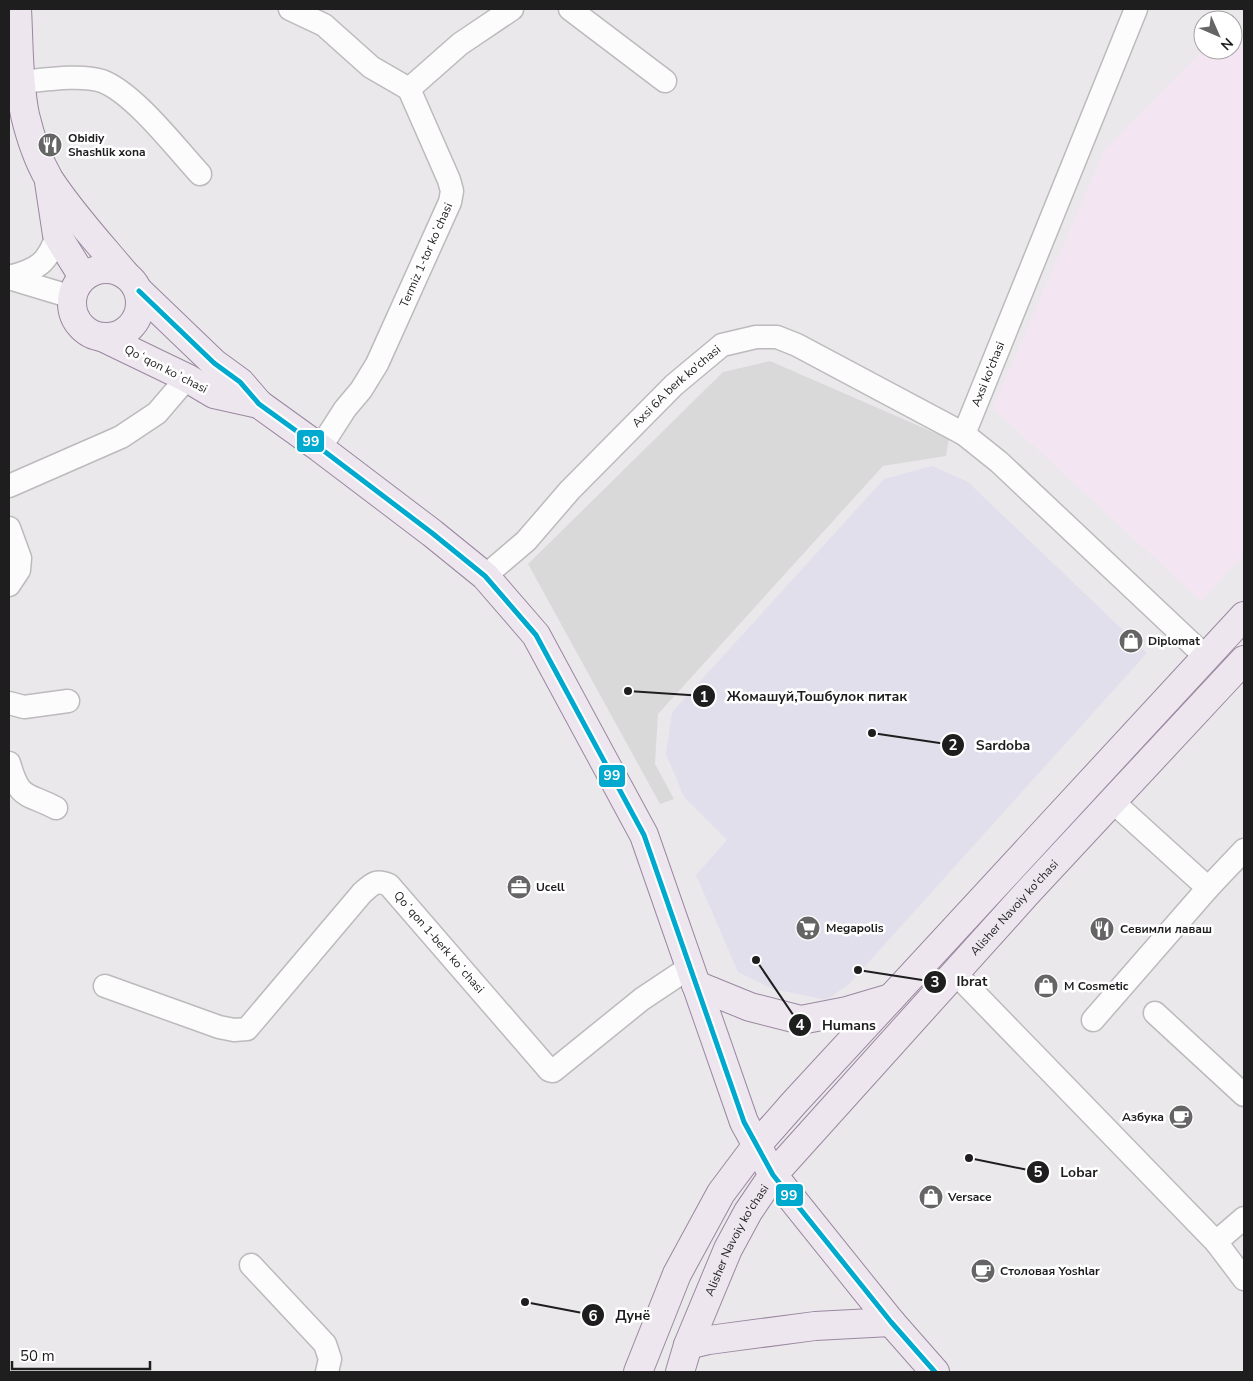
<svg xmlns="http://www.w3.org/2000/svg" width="1253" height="1381" font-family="'Nunito Sans',sans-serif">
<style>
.commercial{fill:#e2dfed}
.education{fill:#f4e5f3}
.religious{fill:#dad9da}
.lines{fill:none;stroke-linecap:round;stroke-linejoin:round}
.minor-casing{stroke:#bcbabc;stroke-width:25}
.major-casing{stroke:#9a87a0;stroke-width:30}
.minor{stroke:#fcfcfc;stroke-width:22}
.major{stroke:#ede6ef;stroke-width:28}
.bus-1-casing{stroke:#fff;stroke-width:9}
.bus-1{stroke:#00a9ce;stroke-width:5}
.labels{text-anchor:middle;stroke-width:5;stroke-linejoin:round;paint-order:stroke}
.poi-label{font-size:12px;font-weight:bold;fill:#1e1e1e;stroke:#fff;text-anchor:start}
.street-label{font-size:12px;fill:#1e1e1e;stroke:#fff}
.leader{fill:none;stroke:#1e1e1e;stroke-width:2}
.callout-dot{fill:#1e1e1e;stroke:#fff;stroke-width:2}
.mark-label{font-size:15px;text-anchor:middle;font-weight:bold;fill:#fff}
.callout-label{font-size:14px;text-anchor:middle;font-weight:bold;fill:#1e1e1e;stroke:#fff;stroke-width:5;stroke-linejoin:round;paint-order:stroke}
.line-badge{stroke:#fff;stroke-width:2}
.badge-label{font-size:14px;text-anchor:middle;font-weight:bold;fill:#fff}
</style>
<rect width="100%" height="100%" fill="#ebe8ec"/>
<path class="commercial" d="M 932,466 L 968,482 L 1147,653 L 849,984 L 827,1000 L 773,989 L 738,972 L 696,875 L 727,840 L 684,797 L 666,754 L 672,712 L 884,479 Z"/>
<path class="education" d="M 1233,23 L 1244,33 L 1244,555 L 1201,601 L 993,408 L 1104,151 L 1203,50 L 1233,50 Z"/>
<path class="religious" d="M 770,361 L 949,439 L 946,456 L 883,466 L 658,714 L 655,764 L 674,799 L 660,804 L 528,564 L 723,372 Z"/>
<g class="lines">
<defs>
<g id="minor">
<path d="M 290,9 L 324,25 L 371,67 L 409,89"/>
<path d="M 570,9 L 665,81"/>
<path d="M 1136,9 L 964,434 L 999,462 L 1206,657"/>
<path d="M 21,82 C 43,80 81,74 102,81 C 134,93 176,148 200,174"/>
<path d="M 9,277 C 37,270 48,263 57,235"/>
<path d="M 9,278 L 72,297"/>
<path d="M 320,448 L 345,409 L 361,390 L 377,364 L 450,202 L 452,191 L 449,180 L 409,89 L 460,44 L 512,9"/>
<path d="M 9,486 L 121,437 L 157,413 L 187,378"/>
<path d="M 9,528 L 20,558 L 19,570 L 9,585"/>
<path id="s1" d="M 485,576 L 526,541 L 570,490 L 674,385 L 722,345 L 756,337 L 777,337 L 797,345 L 964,434"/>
<path d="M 9,703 L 24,707 L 68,701"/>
<path d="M 9,763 C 20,801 26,792 56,808"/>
<path d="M 1112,801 L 1208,888"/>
<path d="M 955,973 L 1216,1242 L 1244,1279"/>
<path d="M 105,986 L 219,1027 L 234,1030 L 247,1029 L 362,893 C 372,884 376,879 389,885 L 544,1064 L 549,1070 L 553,1071 L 642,999 L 690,967"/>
<path d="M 1155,1013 L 1244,1095"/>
<path d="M 1093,1020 L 1208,888 L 1244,850"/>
<path d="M 1216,1242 L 1244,1218"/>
<path d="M 251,1265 L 325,1344 L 330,1359 L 327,1372"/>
</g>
<g id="major">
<path d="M 17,9 C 19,43 18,81 25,115 C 30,136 38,160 49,179 C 71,213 99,243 125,274"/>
<path d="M 49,182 L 57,235 L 83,277"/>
<circle cx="106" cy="303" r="34"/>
<path d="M 139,291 L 214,363 L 240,382 L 259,404 L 320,448 L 432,533 L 485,576 L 536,635 L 644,835 L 744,1122 L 773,1175 L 891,1322 L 935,1372"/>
<path d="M 104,338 L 187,378 L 214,394 L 259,404"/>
<path d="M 696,985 L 750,1007 L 801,1020 L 847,1011 L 891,998"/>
<path d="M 688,1345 L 709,1340 L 815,1326 L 891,1322"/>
<path d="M 638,1372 L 677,1274 L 721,1193 L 757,1145 L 794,1103 L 1244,616"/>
<path id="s2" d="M 680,1372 L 688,1345 L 728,1249 L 748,1212 L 773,1175 L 1027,893 L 1244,660"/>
</g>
</defs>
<use href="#minor" class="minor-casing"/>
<use href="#major" class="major-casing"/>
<use href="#minor" class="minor"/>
<use href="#major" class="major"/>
<defs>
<path id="bus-1" d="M 139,291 L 214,363 L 240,382 L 259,404 L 320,448 L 432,533 L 485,576 L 536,635 L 644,835 L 744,1122 L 773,1175 L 891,1322 L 935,1372"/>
</defs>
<use href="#bus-1" class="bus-1-casing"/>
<use href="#bus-1" class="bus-1"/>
</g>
<defs>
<symbol id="restaurant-disc" viewBox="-11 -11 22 22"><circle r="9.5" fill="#666566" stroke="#fff"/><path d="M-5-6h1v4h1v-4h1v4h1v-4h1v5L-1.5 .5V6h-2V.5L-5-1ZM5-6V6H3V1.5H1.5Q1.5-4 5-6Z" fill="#fff"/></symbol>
<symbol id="shop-disc" viewBox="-11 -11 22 22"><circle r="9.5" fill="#666566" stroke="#fff"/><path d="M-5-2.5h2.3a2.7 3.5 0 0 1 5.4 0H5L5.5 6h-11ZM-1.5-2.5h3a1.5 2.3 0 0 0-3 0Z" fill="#fff"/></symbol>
<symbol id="office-disc" viewBox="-11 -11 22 22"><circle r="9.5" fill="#666566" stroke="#fff"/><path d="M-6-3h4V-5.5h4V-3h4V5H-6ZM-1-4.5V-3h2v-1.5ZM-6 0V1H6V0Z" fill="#fff"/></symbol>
<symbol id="supermarket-disc" viewBox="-11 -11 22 22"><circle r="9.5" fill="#666566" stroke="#fff"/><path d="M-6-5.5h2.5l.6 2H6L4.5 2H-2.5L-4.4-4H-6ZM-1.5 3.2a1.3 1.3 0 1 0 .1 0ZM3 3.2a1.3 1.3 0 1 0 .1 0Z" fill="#fff"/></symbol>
<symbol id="cafe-disc" viewBox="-11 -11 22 22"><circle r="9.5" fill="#666566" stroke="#fff"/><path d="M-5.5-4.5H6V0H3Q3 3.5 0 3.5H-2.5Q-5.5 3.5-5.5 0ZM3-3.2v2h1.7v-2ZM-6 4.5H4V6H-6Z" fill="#fff"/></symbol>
</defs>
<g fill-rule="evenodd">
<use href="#restaurant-disc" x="36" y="131" width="28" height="28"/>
<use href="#shop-disc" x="1117" y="627" width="28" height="28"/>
<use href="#office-disc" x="505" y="873" width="28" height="28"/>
<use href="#supermarket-disc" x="794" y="914" width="28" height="28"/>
<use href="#restaurant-disc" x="1088" y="915" width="28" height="28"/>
<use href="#shop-disc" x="1032" y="972" width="28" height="28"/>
<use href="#cafe-disc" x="1167" y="1103" width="28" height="28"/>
<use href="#shop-disc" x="917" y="1183" width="28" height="28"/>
<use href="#cafe-disc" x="969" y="1257" width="28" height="28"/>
</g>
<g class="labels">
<g class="poi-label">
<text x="68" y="142">Obidiy<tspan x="68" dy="14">Shashlik xona</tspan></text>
<text x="1148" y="645">Diplomat</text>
<text x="536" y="891">Ucell</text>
<text x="826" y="932">Megapolis</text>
<text x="1120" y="933">Севимли лаваш</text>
<text x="1064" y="990">M Cosmetic</text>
<text x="1164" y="1121" text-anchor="end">Азбука</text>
<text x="948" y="1201">Versace</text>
<text x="1000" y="1275">Столовая Yoshlar</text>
</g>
<g class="street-label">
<text transform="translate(426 255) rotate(-66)" y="4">Termiz 1-tor koʼchasi</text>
<text transform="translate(166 369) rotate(27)" y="4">Qoʻqon koʻchasi</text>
<text transform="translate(988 374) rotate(-68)" y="4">Axsi ko'chasi</text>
<text dy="4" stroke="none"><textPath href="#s1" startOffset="270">Axsi 6А berk ko'chasi</textPath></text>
<text dy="4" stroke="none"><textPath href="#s2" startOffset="579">Alisher Navoiy ko'chasi</textPath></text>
<text transform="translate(439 942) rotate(49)" y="4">Qoʻqon 1-berk koʻchasi</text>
<text dy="4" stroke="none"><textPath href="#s2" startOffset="144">Alisher Navoiy ko'chasi</textPath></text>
</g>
</g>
<path class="leader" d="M628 691L704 696M872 733L953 745M858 970L935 982M756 960L800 1025M969 1158L1038 1172M525 1302L593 1315"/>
<g class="callout-dot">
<circle cx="628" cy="691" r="5"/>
<circle cx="872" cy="733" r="5"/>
<circle cx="858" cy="970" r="5"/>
<circle cx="756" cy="960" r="5"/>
<circle cx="969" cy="1158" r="5"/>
<circle cx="525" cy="1302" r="5"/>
<circle cx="704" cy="696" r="12"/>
<circle cx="953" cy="745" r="12"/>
<circle cx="935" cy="982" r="12"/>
<circle cx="800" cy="1025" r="12"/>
<circle cx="1038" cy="1172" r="12"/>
<circle cx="593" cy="1315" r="12"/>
</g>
<g class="mark-label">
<text x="704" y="702">1</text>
<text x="953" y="750">2</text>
<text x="935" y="987">3</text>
<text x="800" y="1030">4</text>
<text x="1038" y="1177">5</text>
<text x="593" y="1321">6</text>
</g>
<g class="callout-label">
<text x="817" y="701">Жомашуй,Тошбулок питак</text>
<text x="1003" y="750">Sardoba</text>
<text x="972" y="986">Ibrat</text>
<text x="849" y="1030">Humans</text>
<text x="1079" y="1177">Lobar</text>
<text x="633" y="1320">Дунё</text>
</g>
<g class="line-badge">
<rect x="296" y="429" width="29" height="24" rx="5" fill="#00a9ce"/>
<rect x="598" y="764" width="28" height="24" rx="5" fill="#00a9ce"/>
<rect x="775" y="1183" width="29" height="24" rx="5" fill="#00a9ce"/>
</g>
<g class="badge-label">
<text x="311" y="446">99</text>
<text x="612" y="780">99</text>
<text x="789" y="1200">99</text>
</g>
<rect width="1253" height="1381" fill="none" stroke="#1e1e1e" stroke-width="20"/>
<g transform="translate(1218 35) rotate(135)"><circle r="24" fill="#ffffff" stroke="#a5a5a5"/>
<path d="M0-4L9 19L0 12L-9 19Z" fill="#666566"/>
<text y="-8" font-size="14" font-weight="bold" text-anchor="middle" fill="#1e1e1e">N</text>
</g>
<path d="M12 1361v8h138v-8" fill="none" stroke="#1e1e1e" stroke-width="2.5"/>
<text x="20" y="1361" font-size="15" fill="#1e1e1e" stroke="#ffffff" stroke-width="4" paint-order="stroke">50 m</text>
</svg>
